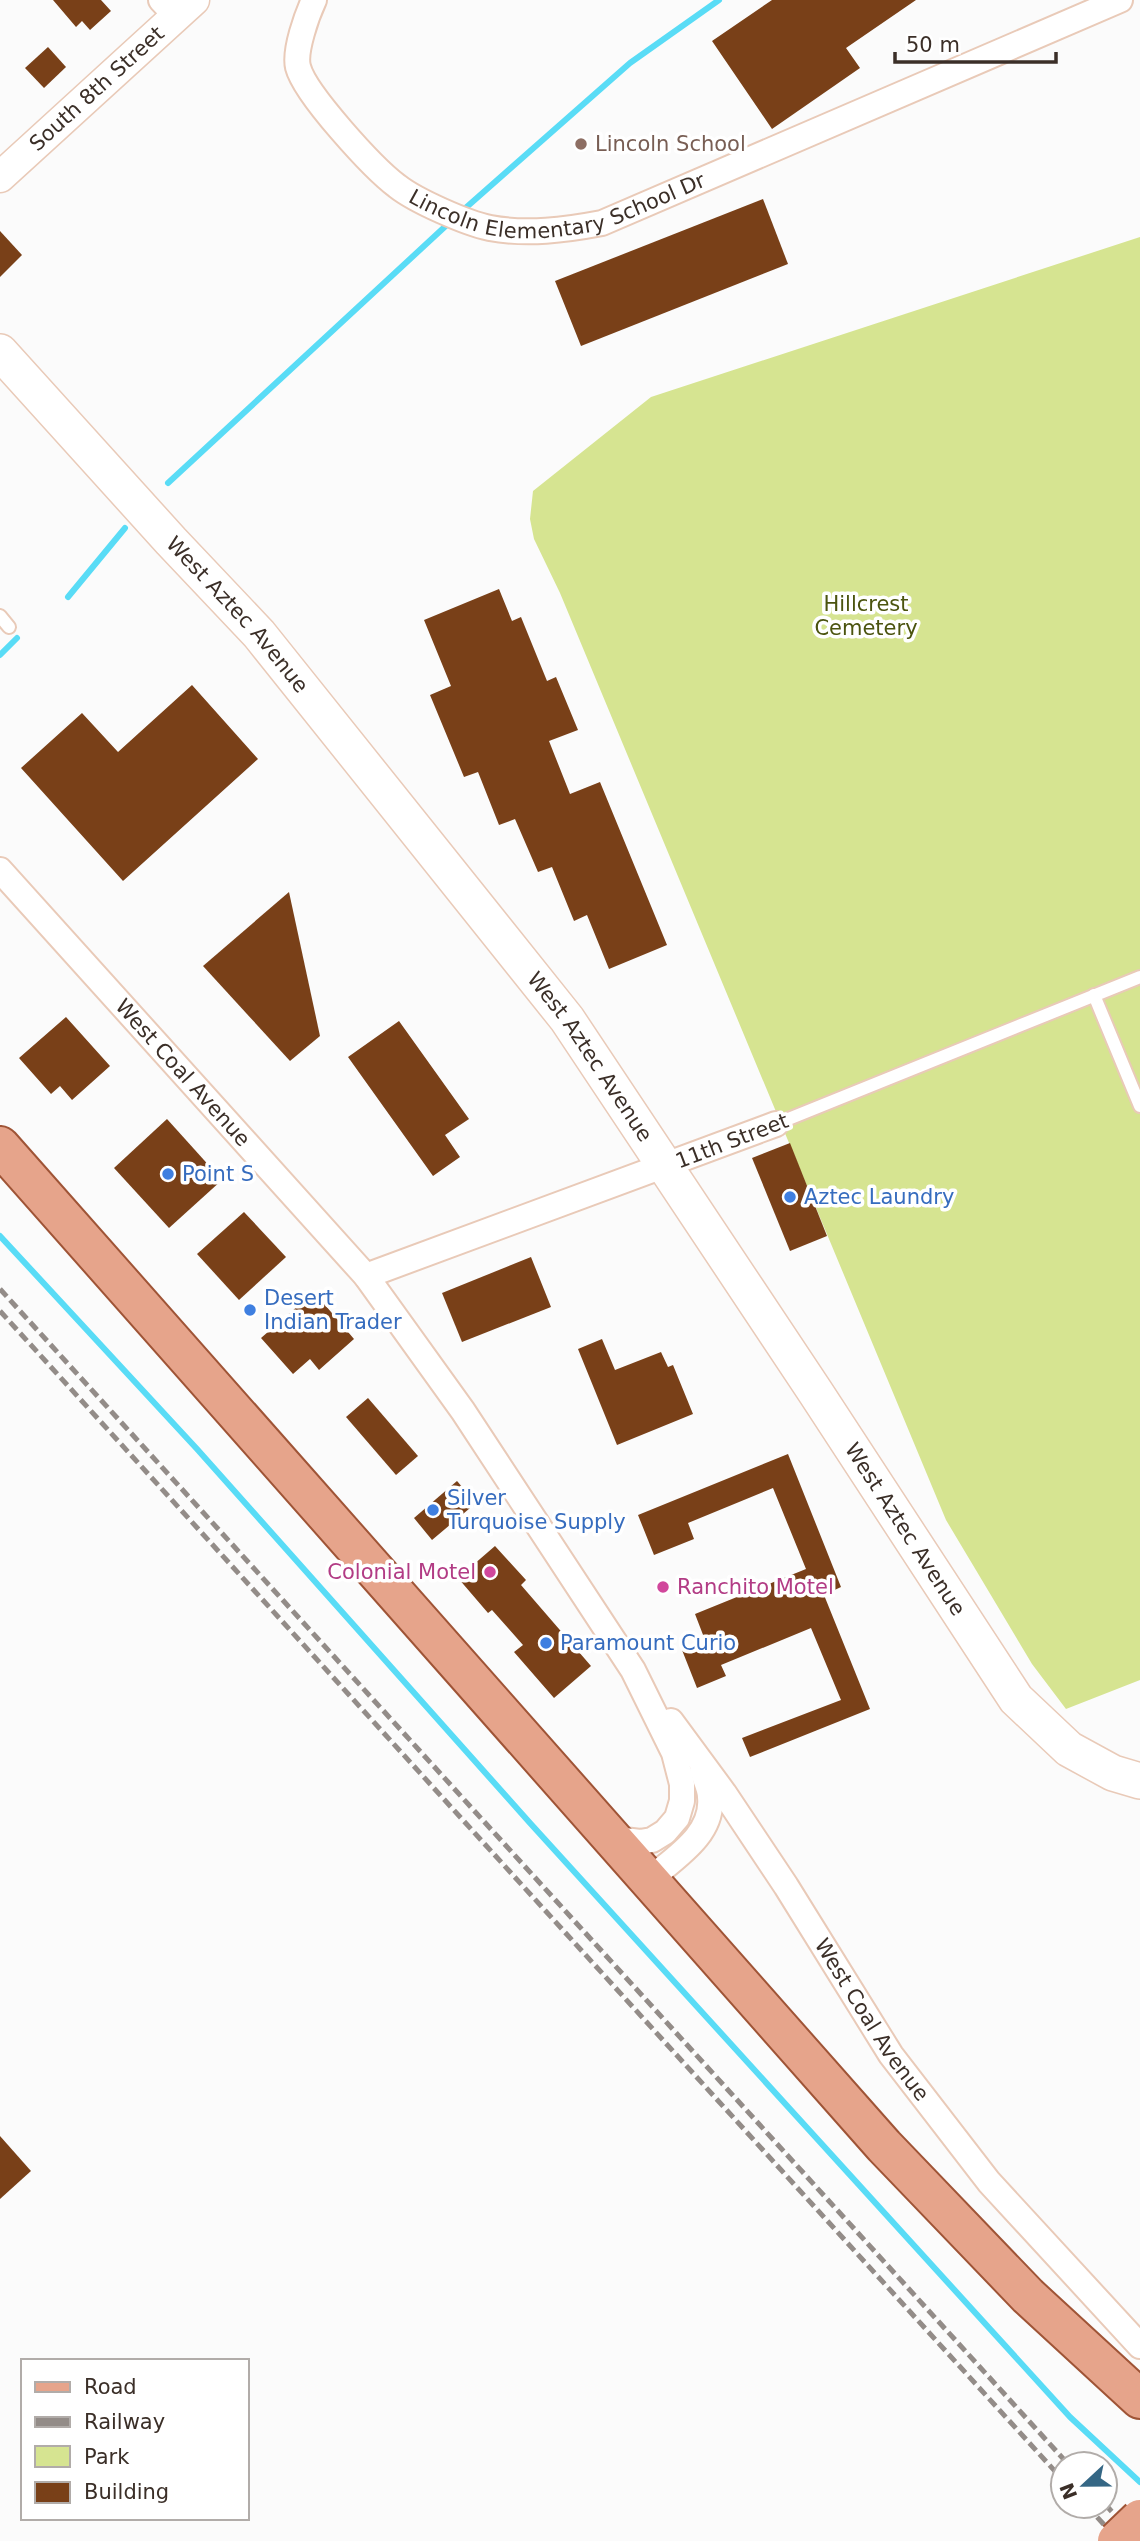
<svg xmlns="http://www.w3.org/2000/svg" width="1140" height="2541" font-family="'DejaVu Sans',sans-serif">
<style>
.green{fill:#d6e491}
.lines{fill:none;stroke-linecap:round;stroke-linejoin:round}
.stream{stroke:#59dcf6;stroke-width:6}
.building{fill:#794018}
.service-casing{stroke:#e9cab8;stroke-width:16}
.minor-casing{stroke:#e9cab8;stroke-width:28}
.tertiary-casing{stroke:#e9cab8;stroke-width:33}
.secondary-casing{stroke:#e9cab8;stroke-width:38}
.primary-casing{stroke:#9f5436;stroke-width:42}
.service{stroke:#fff;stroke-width:12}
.minor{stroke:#fff;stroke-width:24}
.tertiary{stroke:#fff;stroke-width:30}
.secondary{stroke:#fff;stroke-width:35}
.primary{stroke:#e6a48b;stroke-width:38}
.rail{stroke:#938c88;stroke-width:5;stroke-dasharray:10 5;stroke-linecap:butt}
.primary-bridge-casing{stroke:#9f5436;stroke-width:42;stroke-linecap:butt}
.primary-bridge{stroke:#e6a48b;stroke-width:38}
.education-dot{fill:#8d6e63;stroke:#fff;stroke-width:2.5}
.shop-dot{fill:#3f7fe0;stroke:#fff;stroke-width:2.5}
.hotel-dot{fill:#d1479c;stroke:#fff;stroke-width:2.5}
.labels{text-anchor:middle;stroke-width:7;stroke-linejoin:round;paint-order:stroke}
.street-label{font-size:21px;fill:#3b2f28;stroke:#fff}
.education-label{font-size:21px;fill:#785e54;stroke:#fff;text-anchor:start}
.park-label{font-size:21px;fill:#4b540f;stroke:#fff}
.shop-label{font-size:21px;fill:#366cbe;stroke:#fff;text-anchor:start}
.hotel-label{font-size:21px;fill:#b23c85;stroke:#fff;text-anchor:end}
</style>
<rect width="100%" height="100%" fill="#fbfbfb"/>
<path class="green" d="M 1140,237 L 1140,1680 L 1066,1709 L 1032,1664 L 946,1520 L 560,593 L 534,539 L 530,519 L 533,491 L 651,397 Z"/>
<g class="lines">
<g class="stream">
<path d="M 461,212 L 630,63 L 719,0"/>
<path d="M 168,483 L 450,222"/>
<path d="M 68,597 L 125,528"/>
<path d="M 0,655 L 17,638"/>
<path d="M 0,1236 L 197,1449 L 530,1823 L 1070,2417 L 1140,2482"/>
</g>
</g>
<g class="building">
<path d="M 53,0 L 101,0 L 111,11 L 90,30 L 82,21 L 76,27 Z"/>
<path d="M 772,0 L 916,0 L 846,48 L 860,68 L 772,129 L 712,41 Z"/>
<path d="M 48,47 L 66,67 L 44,88 L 25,68 Z"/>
<path d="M 763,199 L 788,264 L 581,346 L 555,281 Z"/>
<path d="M 0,231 L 22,255 L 0,277 Z"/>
<path d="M 499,589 L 512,621 L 521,617 L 547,681 L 556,677 L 578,730 L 549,741 L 570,794 L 600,782 L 667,945 L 609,969 L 587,915 L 574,921 L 552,867 L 538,872 L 515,819 L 499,825 L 478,772 L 464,777 L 430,695 L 451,686 L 424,620 Z"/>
<path d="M 192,685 L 258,759 L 123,881 L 21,768 L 82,713 L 118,752 Z"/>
<path d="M 289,892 L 320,1036 L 290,1061 L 203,966 Z"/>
<path d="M 66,1017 L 110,1066 L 72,1100 L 60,1086 L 51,1094 L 19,1058 Z"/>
<path d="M 399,1021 L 469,1119 L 445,1135 L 460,1157 L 433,1176 L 348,1057 Z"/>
<path d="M 167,1119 L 222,1180 L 169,1228 L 114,1168 Z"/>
<path d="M 790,1143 L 827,1236 L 790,1251 L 752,1158 Z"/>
<path d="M 244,1212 L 286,1257 L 239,1300 L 197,1254 Z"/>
<path d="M 531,1257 L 551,1307 L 462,1342 L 442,1293 Z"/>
<path d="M 314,1292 L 354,1339 L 319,1370 L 310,1359 L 293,1374 L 261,1338 Z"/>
<path d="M 602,1339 L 615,1370 L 661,1352 L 668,1367 L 673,1365 L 693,1414 L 617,1445 L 578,1349 Z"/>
<path d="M 368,1398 L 418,1456 L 396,1475 L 346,1417 Z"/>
<path d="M 788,1454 L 841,1587 L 824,1595 L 870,1709 L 750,1757 L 742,1738 L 841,1700 L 811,1628 L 721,1665 L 726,1676 L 697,1688 L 682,1650 L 705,1640 L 695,1614 L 806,1569 L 773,1488 L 688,1523 L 694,1539 L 654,1555 L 638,1515 Z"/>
<path d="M 457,1481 L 476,1503 L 432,1540 L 414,1518 Z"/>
<path d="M 495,1546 L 526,1580 L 521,1585 L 591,1666 L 554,1698 L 514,1652 L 523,1645 L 492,1610 L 488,1613 L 458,1578 Z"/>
<path d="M 0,2136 L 31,2171 L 0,2199 Z"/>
</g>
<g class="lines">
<defs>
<g id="service">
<path d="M 0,616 L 9,627"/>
<path d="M 1094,995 L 1140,1106"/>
<path d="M 776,1124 L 1140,977"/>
</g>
<g id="minor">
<path d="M 161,0 L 176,16"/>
<path id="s1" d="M 314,0 C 307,15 294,51 298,67 C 305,94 373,168 397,186 C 416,201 466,223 490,228 C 527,235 565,230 602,223 L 1120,0"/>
<path id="s2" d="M 0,870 L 366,1276 L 463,1411 L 633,1670 L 674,1753 L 682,1784 L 682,1801 L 677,1818 L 665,1832 L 652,1840 L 640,1842 L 624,1840 L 611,1833"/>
<path d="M 366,1276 L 776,1124"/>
<path id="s3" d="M 671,1721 L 724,1793 L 786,1886 L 891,2055 L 989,2182 L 1140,2346"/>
<path d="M 649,1880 C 674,1858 714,1835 710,1797 C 710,1789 705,1779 702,1770"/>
</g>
<g id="tertiary">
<path id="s4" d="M 0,177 L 194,0"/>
</g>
<g id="secondary">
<path id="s5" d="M 0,352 L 171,541 L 259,634 L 567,1019 L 816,1393 L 1016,1699 L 1069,1749 L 1113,1773 L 1140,1781"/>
</g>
<path id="primary" d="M 0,1146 L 884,2146 L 1028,2296 L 1140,2399"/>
</defs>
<use href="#service" class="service-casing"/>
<use href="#minor" class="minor-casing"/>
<use href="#tertiary" class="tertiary-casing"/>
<use href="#secondary" class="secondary-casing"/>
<use href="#primary" class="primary-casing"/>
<use href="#service" class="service"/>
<use href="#minor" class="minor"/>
<use href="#tertiary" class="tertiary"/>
<use href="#secondary" class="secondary"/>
<use href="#primary" class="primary"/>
<g class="rail">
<path d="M 0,1289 L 1068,2464"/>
<path d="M 0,1311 L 1063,2480"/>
<path d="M 1105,2504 L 1138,2541"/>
<path d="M 1087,2506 L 1119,2541"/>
</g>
<defs>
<path id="primary-bridge" d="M 1117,2541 L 1140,2519"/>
</defs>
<use href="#primary-bridge" class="primary-bridge-casing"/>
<use href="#primary-bridge" class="primary-bridge"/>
</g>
<circle class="education-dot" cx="581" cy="144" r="7"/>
<g class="shop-dot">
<circle cx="168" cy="1174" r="7"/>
<circle cx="790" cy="1197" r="7"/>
<circle cx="250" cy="1310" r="7"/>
<circle cx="433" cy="1510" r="7"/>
<circle cx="546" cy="1643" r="7"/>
</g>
<g class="hotel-dot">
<circle cx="490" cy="1572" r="7"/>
<circle cx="663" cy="1587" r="7"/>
</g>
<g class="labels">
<g class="street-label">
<text dy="7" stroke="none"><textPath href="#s4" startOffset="131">South 8th Street</textPath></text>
<text dy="7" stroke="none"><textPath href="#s1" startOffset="397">Lincoln Elementary School Dr</textPath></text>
<text dy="7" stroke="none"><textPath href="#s5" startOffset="354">West Aztec Avenue</textPath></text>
<text dy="7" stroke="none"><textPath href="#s5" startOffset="920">West Aztec Avenue</textPath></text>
<text dy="7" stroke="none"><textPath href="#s2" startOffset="273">West Coal Avenue</textPath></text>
<text transform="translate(732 1141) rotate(-21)" y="7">11th Street</text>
<text dy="7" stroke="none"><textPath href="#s5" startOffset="1488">West Aztec Avenue</textPath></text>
<text dy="7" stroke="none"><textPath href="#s3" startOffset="360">West Coal Avenue</textPath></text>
</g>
<g class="education-label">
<text x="595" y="151">Lincoln School</text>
</g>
<g class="park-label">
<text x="866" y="611">Hillcrest<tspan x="866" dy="24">Cemetery</tspan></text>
</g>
<g class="shop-label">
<text x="182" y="1181">Point S</text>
<text x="804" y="1204">Aztec Laundry</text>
<text x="264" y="1305">Desert<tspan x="264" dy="24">Indian Trader</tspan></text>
<text x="447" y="1505">Silver<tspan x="447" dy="24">Turquoise Supply</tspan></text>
<text x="560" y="1650">Paramount Curio</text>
</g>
<g class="hotel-label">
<text x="476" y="1579">Colonial Motel</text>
<text x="677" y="1594" text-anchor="start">Ranchito Motel</text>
</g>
</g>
<rect x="21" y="2359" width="228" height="161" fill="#ffffff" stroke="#b1aca9" stroke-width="2"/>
<rect x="35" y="2382" width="35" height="10" fill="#e6a48b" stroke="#b1aca9" stroke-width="2"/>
<text x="84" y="2394" font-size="21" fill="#3b2f28">Road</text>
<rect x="35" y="2417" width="35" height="10" fill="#938c88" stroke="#b1aca9" stroke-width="2"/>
<text x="84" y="2429" font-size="21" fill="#3b2f28">Railway</text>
<rect x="35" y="2446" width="35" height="21" fill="#d6e491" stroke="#b1aca9" stroke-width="2"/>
<text x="84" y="2464" font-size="21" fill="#3b2f28">Park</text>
<rect x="35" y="2482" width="35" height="21" fill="#794018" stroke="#b1aca9" stroke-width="2"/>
<text x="84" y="2499" font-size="21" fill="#3b2f28">Building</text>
<g transform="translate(1084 2485) rotate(248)"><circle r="33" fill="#ffffff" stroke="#b1aca9" stroke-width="2"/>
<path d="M0-5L12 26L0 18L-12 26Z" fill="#356785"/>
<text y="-10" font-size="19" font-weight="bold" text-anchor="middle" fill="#3b2f28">N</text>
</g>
<path d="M895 52v10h161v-10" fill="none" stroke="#3b2f28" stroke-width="3.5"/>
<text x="906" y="52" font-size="21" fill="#3b2f28" stroke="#ffffff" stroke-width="5" paint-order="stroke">50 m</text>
</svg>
